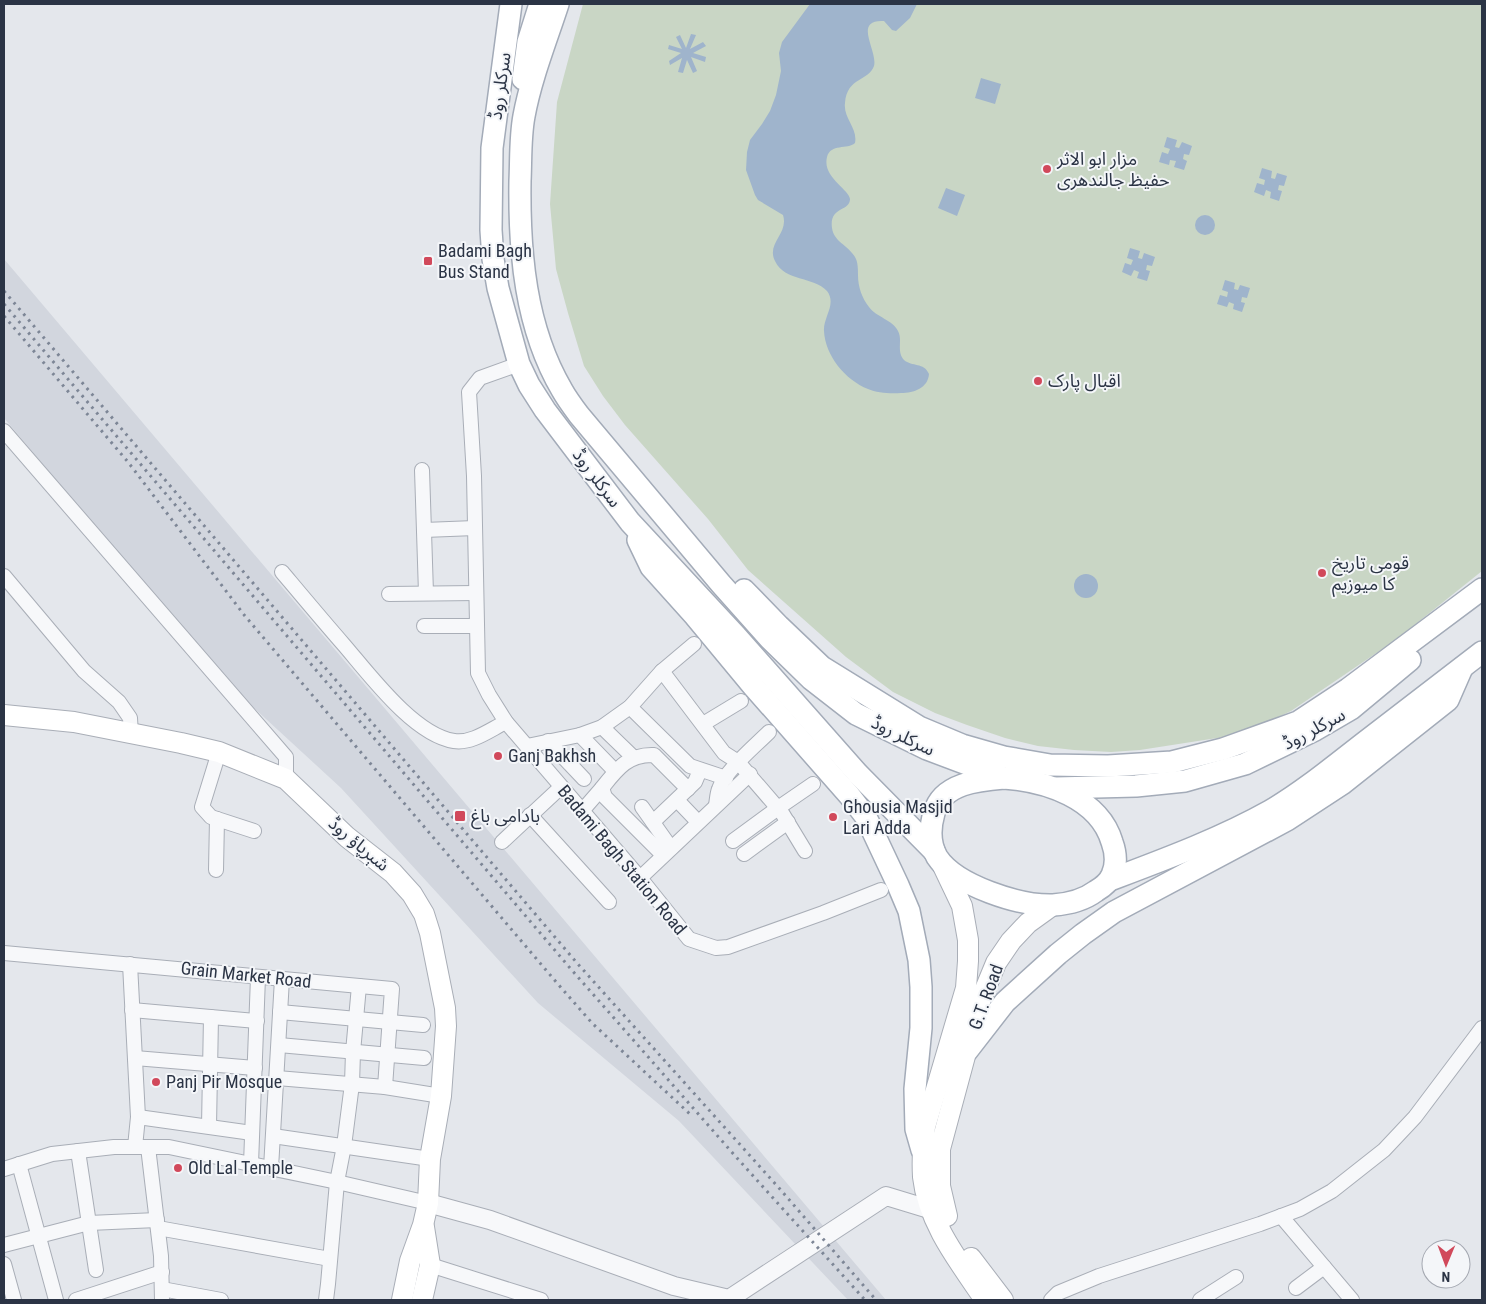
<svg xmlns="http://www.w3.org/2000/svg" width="1486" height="1304" font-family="'Roboto Condensed','Noto Sans Arabic',sans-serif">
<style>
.built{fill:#d2d6de}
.green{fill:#c9d6c5}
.water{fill:#9fb4cc}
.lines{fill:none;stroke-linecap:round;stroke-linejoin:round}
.minor-casing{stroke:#a9aeb7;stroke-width:16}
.tertiary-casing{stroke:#a9aeb7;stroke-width:20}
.secondary-casing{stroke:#a9aeb7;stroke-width:22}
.primary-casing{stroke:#a3abb8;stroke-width:24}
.minor{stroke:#f7f8fa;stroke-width:14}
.tertiary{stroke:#f7f8fa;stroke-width:18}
.secondary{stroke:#fff;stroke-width:20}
.primary{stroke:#fff;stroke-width:21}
.rail{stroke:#7d8696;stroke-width:3;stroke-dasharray:2.5 5;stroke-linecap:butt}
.poi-dot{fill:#d1495b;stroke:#f4f6f9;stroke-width:2}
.labels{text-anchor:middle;stroke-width:4;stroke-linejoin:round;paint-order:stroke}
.street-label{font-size:18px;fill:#2b3445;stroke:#f4f6f9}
.poi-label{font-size:18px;fill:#2b3445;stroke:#f4f6f9;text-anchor:start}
</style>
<rect width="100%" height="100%" fill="#e4e7ec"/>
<path class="built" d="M 4,259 L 886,1300 L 848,1300 L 679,1121 L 538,1003 L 341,788 L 228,684 L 4,418 Z"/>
<path class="green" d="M 583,4 L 1482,4 L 1482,571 L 1397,639 L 1291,711 L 1266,723 L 1230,736 L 1140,750 L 1111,752 L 1074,750 L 1038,746 L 1005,738 L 967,725 L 935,713 L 893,692 L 846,657 L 748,570 L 708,519 L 625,425 L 603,396 L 584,366 L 568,313 L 556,269 L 550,204 L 557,102 Z"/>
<g class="water">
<path d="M 810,4 L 917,4 L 910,18 L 896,31 L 892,30 L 884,21 C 852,19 878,51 874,66 C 869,81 847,77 845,103 C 843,118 858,128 855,143 C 847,150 831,143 827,157 C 822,177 849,189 850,199 C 850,212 829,206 832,228 C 834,242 848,245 855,257 C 858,262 858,269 858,275 C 858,287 862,298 869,307 C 876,317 893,320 898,331 C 903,340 896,351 904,360 C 912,367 924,362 929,374 C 928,388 914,393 901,393 C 891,394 877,393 868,389 C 845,380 825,355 824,331 C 823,317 837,304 827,291 C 813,276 785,282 775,261 C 766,243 789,234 783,215 L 758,200 L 755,195 L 746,170 L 747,152 L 750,140 L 762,124 L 770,111 L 776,95 L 781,71 L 779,53 L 782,42 Z"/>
<path d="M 691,34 L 696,35 L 690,49 L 703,42 L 706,46 L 693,53 L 706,57 L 705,62 L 691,57 L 697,71 L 693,73 L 687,60 L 683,73 L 678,72 L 682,58 L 670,65 L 669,61 L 681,53 L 668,49 L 669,45 L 682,49 L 676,37 L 680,35 L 686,48 Z"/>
<path d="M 981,78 L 1001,84 L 995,104 L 975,98 Z"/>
<path d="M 1167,137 L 1177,140 L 1175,147 L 1179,148 L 1182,142 L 1192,146 L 1189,155 L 1184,154 L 1183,159 L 1187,161 L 1184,170 L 1174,167 L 1176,161 L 1170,160 L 1169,165 L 1159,162 L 1162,152 L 1168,154 L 1170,149 L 1164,147 Z"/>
<path d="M 1262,168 L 1272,171 L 1271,178 L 1275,179 L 1277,173 L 1287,176 L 1284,186 L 1279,185 L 1278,190 L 1282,191 L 1279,201 L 1270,198 L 1271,192 L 1266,190 L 1264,196 L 1254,192 L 1257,183 L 1264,185 L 1265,180 L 1259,178 Z"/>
<path d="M 946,188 L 965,195 L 957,216 L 938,208 Z"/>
<circle cx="1205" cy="225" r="10"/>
<path d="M 1130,248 L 1140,251 L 1138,258 L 1142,259 L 1144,253 L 1155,257 L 1152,266 L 1147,265 L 1146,270 L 1150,271 L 1147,281 L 1137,278 L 1139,272 L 1134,270 L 1131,276 L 1122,272 L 1125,263 L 1131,265 L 1133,260 L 1127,258 Z"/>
<path d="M 1225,280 L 1235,283 L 1234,289 L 1238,290 L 1240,285 L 1250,288 L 1247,298 L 1242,297 L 1241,302 L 1245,303 L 1242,312 L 1233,309 L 1234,304 L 1229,302 L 1227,307 L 1217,304 L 1220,295 L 1227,297 L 1228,292 L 1222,290 Z"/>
<circle cx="1086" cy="586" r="12"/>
</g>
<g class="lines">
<defs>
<g id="minor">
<path d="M 519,364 L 480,378 L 469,392 L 474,476 L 478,673 L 489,695 L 506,722 L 640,878 L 689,939 L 716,948 L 728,947 L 823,913 L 881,890"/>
<path d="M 4,431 L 286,757 L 286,779"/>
<path d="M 422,470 L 426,593"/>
<path d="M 424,530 L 475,528"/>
<path d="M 282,572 C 303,597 323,621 344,645 C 369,674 414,735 454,741 C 472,744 491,729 506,722"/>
<path d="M 4,576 L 84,671 L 119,702 L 130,718 L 131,734"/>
<path d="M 389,594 L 476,593"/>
<path d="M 424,626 L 477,626"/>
<path d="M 662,671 L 724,753 L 738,762 L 782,813 L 805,851"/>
<path d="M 630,707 L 690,766 L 726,778"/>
<path d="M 703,724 L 741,701"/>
<path d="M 602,727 L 633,757"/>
<path d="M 580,735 L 602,727 L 630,707 L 662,671 L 694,644"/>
<path d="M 548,741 L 584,779"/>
<path d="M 527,746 L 580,735 L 615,771"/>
<path d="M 219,752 L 202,807 L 211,817 L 254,831"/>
<path d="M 677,800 L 698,822"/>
<path d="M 716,805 C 717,800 717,794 719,789 C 725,771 755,746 769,732"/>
<path d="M 642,807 L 671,848"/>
<path d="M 582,811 L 602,788"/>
<path d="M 530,815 L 609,902"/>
<path d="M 653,822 L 695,782 L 700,770"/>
<path d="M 733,841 L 778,808 L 813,784"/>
<path d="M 502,842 L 561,787"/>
<path d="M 744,854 L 788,822"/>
<path d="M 663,855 L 605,797 L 602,788 C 617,769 628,754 654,755 L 688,789"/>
<path d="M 216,870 L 217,819"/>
<path d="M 640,878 L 750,774"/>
<path d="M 4,953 L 392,989 L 385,1087"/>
<path d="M 130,964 L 138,1117 L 135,1147"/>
<path d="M 132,1010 L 257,1021"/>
<path d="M 280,1012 L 423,1025"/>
<path d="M 279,1045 L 424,1058"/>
<path d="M 135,1058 L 255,1068"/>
<path d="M 277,1078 L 385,1087 L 441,1096"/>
<path d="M 138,1117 L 252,1133"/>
<path d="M 209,1126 L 211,1017"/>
<path d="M 273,1136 L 430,1159"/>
<path d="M 148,1147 L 161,1256 L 162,1300"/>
<path d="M 78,1151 L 96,1270"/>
<path d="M 19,1164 L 56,1300"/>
<path d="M 251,1164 L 258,977"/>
<path d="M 271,1168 L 282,979"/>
<path d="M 4,1169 L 52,1154 L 114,1147 L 169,1147 L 337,1182 L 428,1203"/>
<path d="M 1281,1216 L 1352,1300"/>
<path d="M 158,1228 L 330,1259"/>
<path d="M 4,1245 L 89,1223 L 157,1220"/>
<path d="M 4,1264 L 14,1300"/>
<path d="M 430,1265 L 541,1300"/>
<path d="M 1296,1288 L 1324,1267"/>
<path d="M 162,1289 L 221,1300"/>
<path d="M 76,1300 L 162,1272"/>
<path d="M 326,1300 L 328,1284 L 337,1182 L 344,1146 L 352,1084 L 353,1052 L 359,986"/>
<path d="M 1051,1300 L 1058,1293 L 1099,1276 L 1260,1224 L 1300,1209 L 1332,1191 L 1384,1150 L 1415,1117 L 1482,1028"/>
<path d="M 1200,1300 L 1236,1277"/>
</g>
<path id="tertiary" d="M 428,1203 L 490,1220 L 674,1286 L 729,1299 L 886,1196 L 932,1210"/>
<g id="secondary">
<path d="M 4,715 L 74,722 L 181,743 L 219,752 L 286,779 L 347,837 L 393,873 L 412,894 L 424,914 L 430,933 L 445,1008 L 446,1026 L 441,1096 L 430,1159 L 428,1203 L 423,1225 L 410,1261 L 402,1300"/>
<path d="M 942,864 L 962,906 L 968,940 L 968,961 L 966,988 L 925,1127 C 923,1144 922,1160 923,1177 C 928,1223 960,1263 985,1300"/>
<path d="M 947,1216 L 940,1186 L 940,1149 L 979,1004 L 996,963 L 1011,941 L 1028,923 L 1053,905"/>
<path d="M 971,1258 L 1003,1300"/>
<path d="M 422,1300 L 430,1265 L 424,1227"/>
</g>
<g id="primary">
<path d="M 511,4 L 492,148 L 491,230 L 493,259 L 498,288 L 519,364 L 529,385 L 545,410 L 630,522 L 736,636 L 858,774 L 934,851"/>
<path d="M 558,4 C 546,41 531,78 524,116 C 520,137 521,160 520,181 C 519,252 525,327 562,390 C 567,399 573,407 579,415 L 721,584 L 770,639 L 811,679 L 856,714 L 927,749 L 1004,778"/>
<path d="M 523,79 L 528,42 L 540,4"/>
<path d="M 638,540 L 651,567 L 695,616 L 753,686 L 849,795 L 866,817 L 898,885 L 909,911 L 919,960 L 921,987 L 921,1028 L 915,1089 L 916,1129 L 922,1150"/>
<path d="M 744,590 L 779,626 L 822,667 L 919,727 L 962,745 L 1004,757 L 1050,765 L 1108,766 L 1172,762 L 1223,749 L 1298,722 L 1348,689 L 1482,589"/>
<path d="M 1004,778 C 1046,781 1099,798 1112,842 C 1116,853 1117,864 1112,875 C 1109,882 1103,887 1096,891 C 1084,900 1068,904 1053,905 C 1020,906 956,886 937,857 C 929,843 930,827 934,813 C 942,783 979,780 1004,778 Z"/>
<path d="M 1056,788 L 1136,786 L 1185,781 L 1245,764 L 1315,730 L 1351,709 L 1410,660"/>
<path d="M 1110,880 C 1163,860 1220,839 1270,811 C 1304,791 1334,766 1365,742 C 1404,712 1443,682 1482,652"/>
<path d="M 967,1051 L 1005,1002 L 1058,954 L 1083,934 L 1114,912 L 1287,820 L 1342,784 L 1448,700 L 1462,668"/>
</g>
</defs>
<use href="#minor" class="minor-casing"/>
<use href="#tertiary" class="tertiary-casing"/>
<use href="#secondary" class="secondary-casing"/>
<use href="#primary" class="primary-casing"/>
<use href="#minor" class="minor"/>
<use href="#tertiary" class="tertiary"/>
<use href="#secondary" class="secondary"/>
<use href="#primary" class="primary"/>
<g class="rail">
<path d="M 4,291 L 577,963 L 779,1188 L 876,1300"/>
<path d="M 4,304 L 570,968 L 737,1158 L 865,1300"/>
<path d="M 4,316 L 128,462 L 245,616 L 557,983 L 592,1023 L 691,1115"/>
</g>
</g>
<g class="poi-dot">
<circle cx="1047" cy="169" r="5"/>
<rect x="423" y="256" width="10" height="10" rx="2.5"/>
<circle cx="1038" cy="381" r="5"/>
<circle cx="1322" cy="573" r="5"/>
<circle cx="498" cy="756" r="5"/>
<rect x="454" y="810" width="12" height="12" rx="2.5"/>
<circle cx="833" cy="817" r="5"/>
<circle cx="156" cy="1082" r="5"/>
<circle cx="178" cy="1168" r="5"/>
</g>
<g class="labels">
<g class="street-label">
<text transform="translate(500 86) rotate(-82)" y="6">سرکلر روڈ</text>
<text transform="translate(597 478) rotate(53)" y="6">سرکلر روڈ</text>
<text transform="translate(1314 729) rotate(-28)" y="6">سرکلر روڈ</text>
<text transform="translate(903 736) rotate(26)" y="6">سرکلر روڈ</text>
<text transform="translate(359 844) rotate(40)" y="6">شېرپاؤ روڈ</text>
<text transform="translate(622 860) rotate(50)" y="6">Badami Bagh Station Road</text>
<text transform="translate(246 975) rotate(6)" y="6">Grain Market Road</text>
<text transform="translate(986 997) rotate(-70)" y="6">G.T. Road</text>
</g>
<g class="poi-label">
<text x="1057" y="165">مزار ابو الاثر<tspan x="1057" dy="21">حفیظ جالندھری</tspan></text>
<text x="438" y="257">Badami Bagh<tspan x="438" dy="21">Bus Stand</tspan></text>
<text x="1048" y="387">اقبال پارک</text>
<text x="1332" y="569">قومی تاریخ<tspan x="1332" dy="21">کا میوزیم</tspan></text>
<text x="508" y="762">Ganj Bakhsh</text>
<text x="843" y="813">Ghousia Masjid<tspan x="843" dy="21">Lari Adda</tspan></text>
<text x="471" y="822">بادامی باغ</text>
<text x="166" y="1088">Panj Pir Mosque</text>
<text x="188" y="1174">Old Lal Temple</text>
</g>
</g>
<rect width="1486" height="1304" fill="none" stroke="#2b3445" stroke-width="10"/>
<g transform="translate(1446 1264) rotate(181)"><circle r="24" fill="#f4f6f9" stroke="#a4a8b1"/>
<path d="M0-4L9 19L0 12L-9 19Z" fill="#d1495b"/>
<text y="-8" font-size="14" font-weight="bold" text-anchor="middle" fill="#2b3445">N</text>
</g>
</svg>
